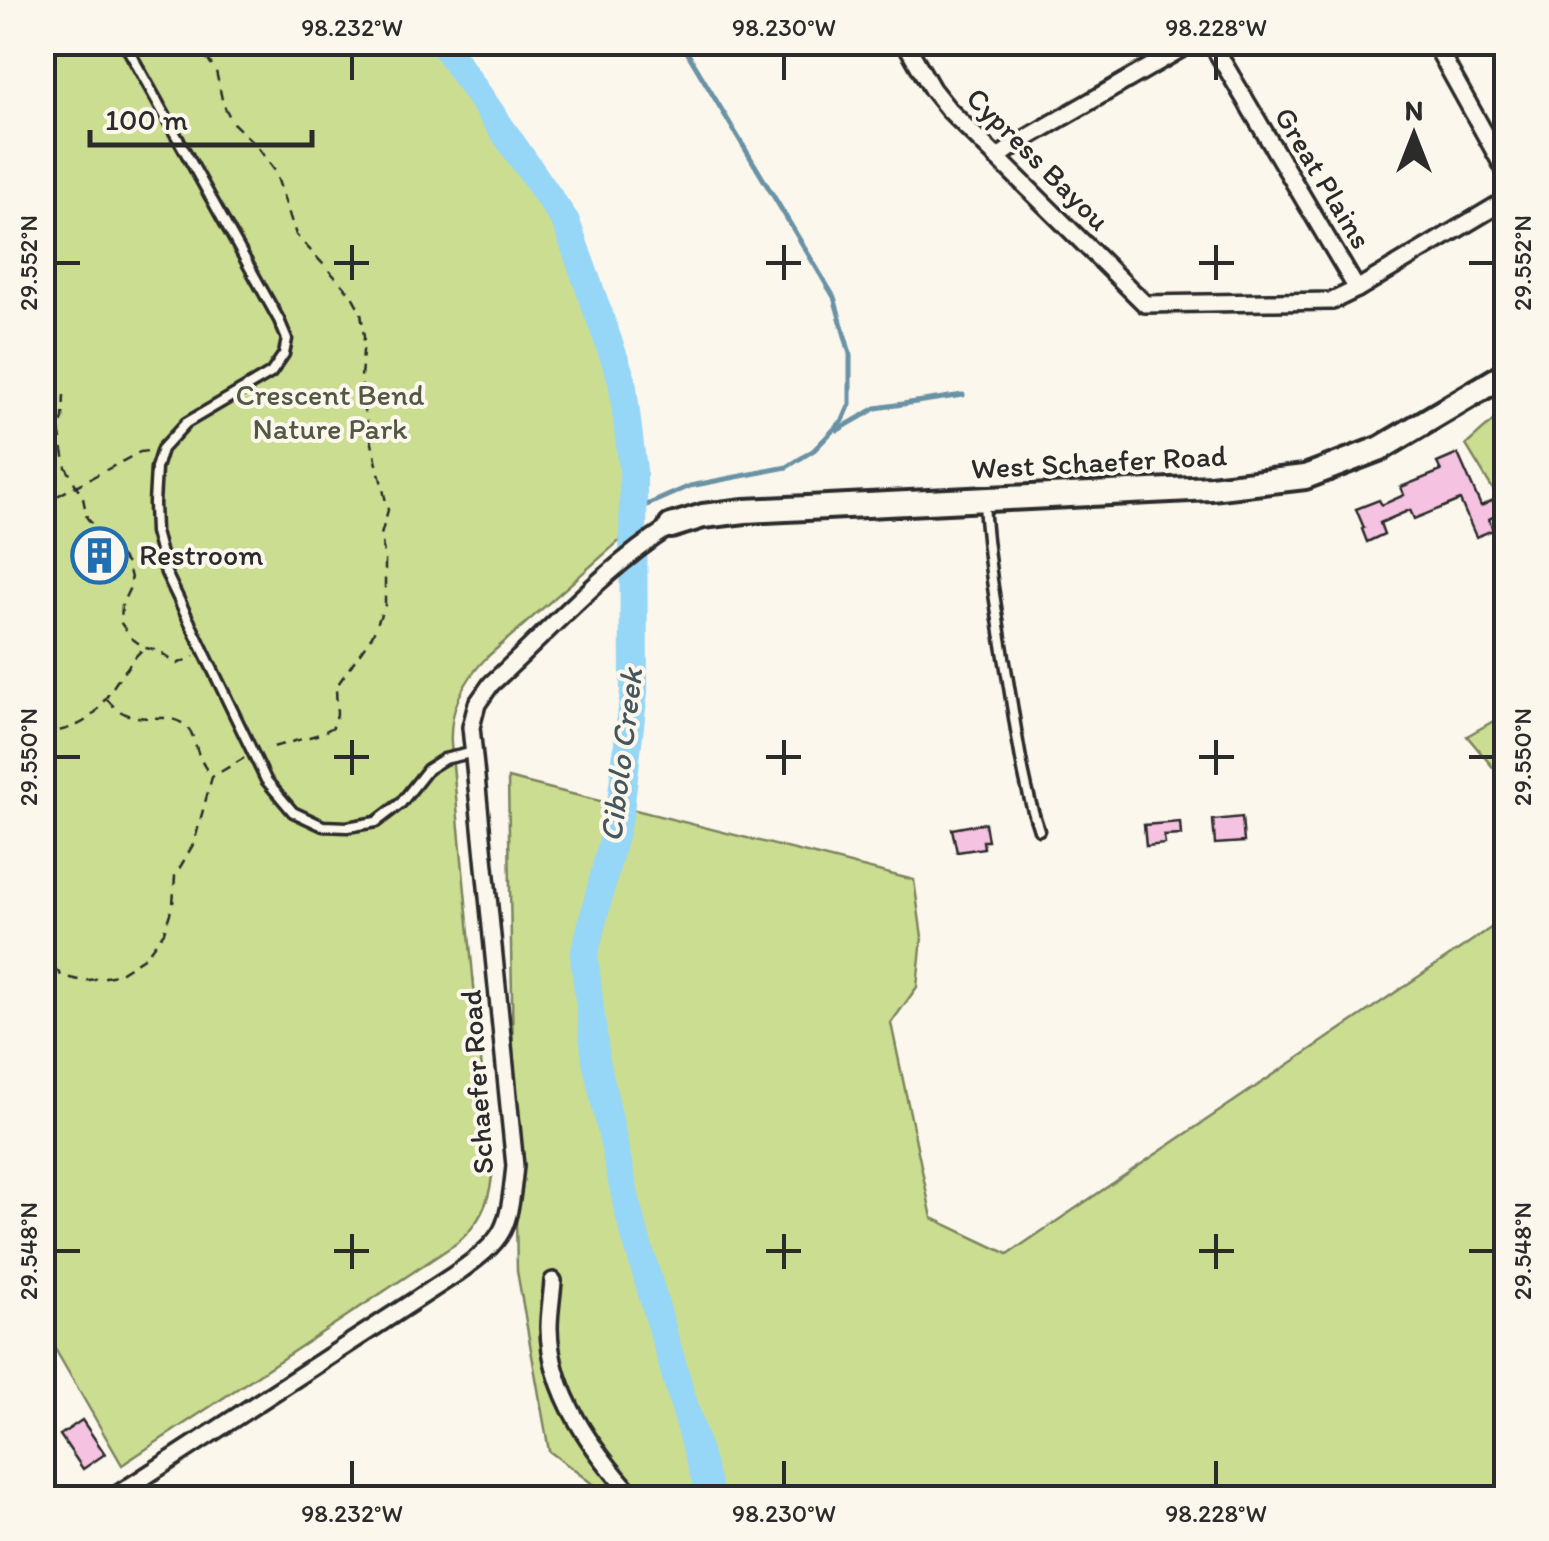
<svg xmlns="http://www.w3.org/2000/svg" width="1549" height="1541" font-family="Itim,sans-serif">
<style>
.green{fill:#cbdd91;stroke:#7b845e;stroke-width:2.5}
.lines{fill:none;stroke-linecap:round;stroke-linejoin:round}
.stream{stroke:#6b92a5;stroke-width:5}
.river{stroke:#96d6f7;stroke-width:28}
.building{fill:#f5c2e1;stroke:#2b2b2b;stroke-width:2.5}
.lane-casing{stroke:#2b2b2b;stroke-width:15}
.street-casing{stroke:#2b2b2b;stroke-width:22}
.secondary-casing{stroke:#2b2b2b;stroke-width:30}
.path{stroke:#2b2b2b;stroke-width:2.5;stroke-dasharray:10 8;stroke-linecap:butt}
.lane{stroke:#fbf7ec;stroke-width:8}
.street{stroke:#fbf7ec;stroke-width:15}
.secondary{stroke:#fbf7ec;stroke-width:22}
.ticks{fill:none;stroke:#2b2b2b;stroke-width:4}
.labels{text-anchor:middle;stroke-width:8;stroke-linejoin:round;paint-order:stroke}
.street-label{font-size:30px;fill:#2b2b2b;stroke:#fbf7ec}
.park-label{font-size:30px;fill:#535844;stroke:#fbf7ec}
.poi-label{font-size:30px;fill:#2b2b2b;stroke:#fbf7ec;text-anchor:start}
.water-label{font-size:32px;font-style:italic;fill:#46565e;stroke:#fbf7ec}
.neatline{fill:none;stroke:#2b2b2b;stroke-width:4}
.ticks-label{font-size:25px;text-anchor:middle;fill:#2b2b2b}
</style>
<rect width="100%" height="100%" fill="#fbf7ec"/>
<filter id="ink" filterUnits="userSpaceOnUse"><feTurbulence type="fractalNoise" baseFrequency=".01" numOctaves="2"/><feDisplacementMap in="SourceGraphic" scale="20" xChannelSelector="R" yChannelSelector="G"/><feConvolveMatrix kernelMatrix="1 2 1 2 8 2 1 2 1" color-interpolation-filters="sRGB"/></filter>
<g filter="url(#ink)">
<g class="green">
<path d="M 42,43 L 442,43 L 566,222 L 622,380 L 633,470 L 633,529 L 486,658 C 462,683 449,710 451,744 L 492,1176 C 489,1204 479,1224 457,1243 L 122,1465 L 43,1328 Z"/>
<path d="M 1496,418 L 1506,432 L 1506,511 L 1466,445 Z"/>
<path d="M 1506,714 L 1506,783 L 1467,736 Z"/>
<path d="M 508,778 L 914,880 L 922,937 L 917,987 L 891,1023 L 932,1218 L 1008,1254 L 1504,919 L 1506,912 L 1506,1498 L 611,1498 L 549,1451 L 517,1271 Z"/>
</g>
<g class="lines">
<g class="stream">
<path d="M 838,430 L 876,408 L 963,395"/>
<path d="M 633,511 L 690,486 L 787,467 L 814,450 L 843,420 L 850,404 L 850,354 L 834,297 L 681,42"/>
</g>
<path class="river" d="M 442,42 L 566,222 L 622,380 L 633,470 L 634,692 L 620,811 L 584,956 L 596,1060 L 629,1214 L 711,1498"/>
</g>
<g class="building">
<path d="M 1458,454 L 1481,506 L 1506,494 L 1506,511 L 1489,519 L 1493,530 L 1476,537 L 1460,500 L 1414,519 L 1410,510 L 1380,523 L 1384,534 L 1367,542 L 1362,529 L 1364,528 L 1356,509 L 1379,500 L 1382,505 L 1404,495 L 1401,487 L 1441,471 L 1437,463 Z"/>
<path d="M 1242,817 L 1244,842 L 1215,844 L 1213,820 Z"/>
<path d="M 1180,822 L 1181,835 L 1164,836 L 1165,844 L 1146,846 L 1144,825 Z"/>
<path d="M 985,823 L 988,841 L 983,841 L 984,848 L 957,852 L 952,829 Z"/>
<path d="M 82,1420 L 105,1454 L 83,1469 L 60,1435 Z"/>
</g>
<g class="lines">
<defs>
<g id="lane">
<path d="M 124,42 L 279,320 L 287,339 L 284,354 L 271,373 L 186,423 L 162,449 L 156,468 L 154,503 L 155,532 L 166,573 L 266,780 L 293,812 L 323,826 L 347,827 L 376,822 L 401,803 L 428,769 L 444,759 L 475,752"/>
<path d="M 984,504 C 988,566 999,625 1009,687 C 1017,734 1023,785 1039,830"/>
</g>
<g id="street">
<path d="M 905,42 L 932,89 L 948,109 L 1145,304 L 1332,301 L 1357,289 L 1506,200"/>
<path d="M 1211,42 L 1357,289"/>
<path d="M 1434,42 L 1506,172"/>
<path d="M 997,158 L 1018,143 L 1193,42"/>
<path d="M 553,1281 C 552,1296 549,1312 549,1328 C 550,1394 593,1451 635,1498"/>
<path d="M 112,1498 L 454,1275 C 508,1237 508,1230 515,1166 L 471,727 L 477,704 L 491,684 C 549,631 605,568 671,526"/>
</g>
<path id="secondary" d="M 671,526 L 703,516 L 745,511 L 1211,488 L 1305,477 L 1381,448 L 1506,374"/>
</defs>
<use href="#lane" class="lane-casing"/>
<use href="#street" class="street-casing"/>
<use href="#secondary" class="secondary-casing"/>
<g class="path">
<path d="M 196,42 L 216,71 L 223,104 L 233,123 L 256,145 L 275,171 L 296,235 L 351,294 L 361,312 L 364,337 L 361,378 L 364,410 L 388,510 L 381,535 L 385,561 L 385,605 L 372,636 L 336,687 L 337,715 L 333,727 L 320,734 L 266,749"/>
<path d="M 64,395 L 63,419 L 59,429 L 66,467 L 83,498 L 87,518 L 128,565 L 132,583 L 122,604 L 121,623 L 130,637 L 145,648 L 157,650 L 177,664 L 194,656"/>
<path d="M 42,504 L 140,452 L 148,451"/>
<path d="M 107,699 C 132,732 164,707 186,726 C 194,733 195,746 199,755 C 202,763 206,769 211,776"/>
<path d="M 42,734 C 102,725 94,709 127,668 C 132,661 136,655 142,650"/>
<path d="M 42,955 L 62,976 L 83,981 L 117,975 L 145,957 L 164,932 L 173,904 L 175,876 L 194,843 L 212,777 L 244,758"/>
</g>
<use href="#lane" class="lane"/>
<use href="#street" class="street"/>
<use href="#secondary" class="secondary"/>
</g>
</g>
<path class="ticks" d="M 352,55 L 352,80M 784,55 L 784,80M 1216,55 L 1216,80M 352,245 L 352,280M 784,245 L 784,280M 1216,245 L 1216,280M 55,263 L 80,263M 334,263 L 369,263M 766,263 L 801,263M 1199,263 L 1234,263M 1469,263 L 1494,263M 352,740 L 352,775M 784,740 L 784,775M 1216,740 L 1216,775M 55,757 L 80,757M 334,757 L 369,757M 766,757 L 801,757M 1199,757 L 1234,757M 1469,757 L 1494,757M 352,1234 L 352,1269M 784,1234 L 784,1269M 1216,1234 L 1216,1269M 55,1251 L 80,1251M 334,1251 L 369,1251M 766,1251 L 801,1251M 1199,1251 L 1234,1251M 1469,1251 L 1494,1251M 352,1461 L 352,1486M 784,1461 L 784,1486M 1216,1461 L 1216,1486"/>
<defs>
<symbol id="building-ring" viewBox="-11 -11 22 22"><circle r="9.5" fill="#fbf7ec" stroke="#1f6fb2" stroke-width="1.5"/><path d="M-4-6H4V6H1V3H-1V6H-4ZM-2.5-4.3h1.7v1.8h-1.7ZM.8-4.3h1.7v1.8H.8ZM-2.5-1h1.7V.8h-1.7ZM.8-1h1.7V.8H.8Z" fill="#1f6fb2"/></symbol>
</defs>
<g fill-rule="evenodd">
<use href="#building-ring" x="68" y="524" width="63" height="63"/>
</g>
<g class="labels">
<g class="street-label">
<text transform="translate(1038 159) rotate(45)" y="10">Cypress Bayou</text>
<text transform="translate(1323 178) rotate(59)" y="10">Great Plains</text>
<text transform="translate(1099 462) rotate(-3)" y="10">West Schaefer Road</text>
<text transform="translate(477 1082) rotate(-94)" y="10">Schaefer Road</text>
</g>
<g class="park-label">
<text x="330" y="405">Crescent Bend<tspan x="330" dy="34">Nature Park</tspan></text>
</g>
<g class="poi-label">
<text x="139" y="565">Restroom</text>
</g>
<g class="water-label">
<text transform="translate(621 755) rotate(-83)" y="11">Cibolo Creek</text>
</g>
</g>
<rect width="1549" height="1541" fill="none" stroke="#fbf7ec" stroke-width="110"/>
<g transform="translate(1414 135)" stroke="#fbf7ec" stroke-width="8" paint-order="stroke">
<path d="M0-8L18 38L0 25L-18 38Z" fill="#2b2b2b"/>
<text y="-15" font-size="28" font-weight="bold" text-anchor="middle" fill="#2b2b2b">N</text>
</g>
<path d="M90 130v15h222v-15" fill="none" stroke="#2b2b2b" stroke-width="5"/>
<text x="105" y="130" font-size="30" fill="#2b2b2b" stroke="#fbf7ec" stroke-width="8" paint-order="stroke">100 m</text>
<rect x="55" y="55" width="1439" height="1431" class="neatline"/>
<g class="ticks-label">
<text x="352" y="36">98.232°W</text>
<text x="784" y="36">98.230°W</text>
<text x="1216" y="36">98.228°W</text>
<text transform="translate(28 263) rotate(-90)" y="9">29.552°N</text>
<text transform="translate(1522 263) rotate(-90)" y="9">29.552°N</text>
<text transform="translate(28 757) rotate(-90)" y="9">29.550°N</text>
<text transform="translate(1522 757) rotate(-90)" y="9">29.550°N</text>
<text transform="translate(28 1251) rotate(-90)" y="9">29.548°N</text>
<text transform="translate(1522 1251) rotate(-90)" y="9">29.548°N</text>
<text x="352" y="1522">98.232°W</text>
<text x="784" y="1522">98.230°W</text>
<text x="1216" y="1522">98.228°W</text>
</g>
</svg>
